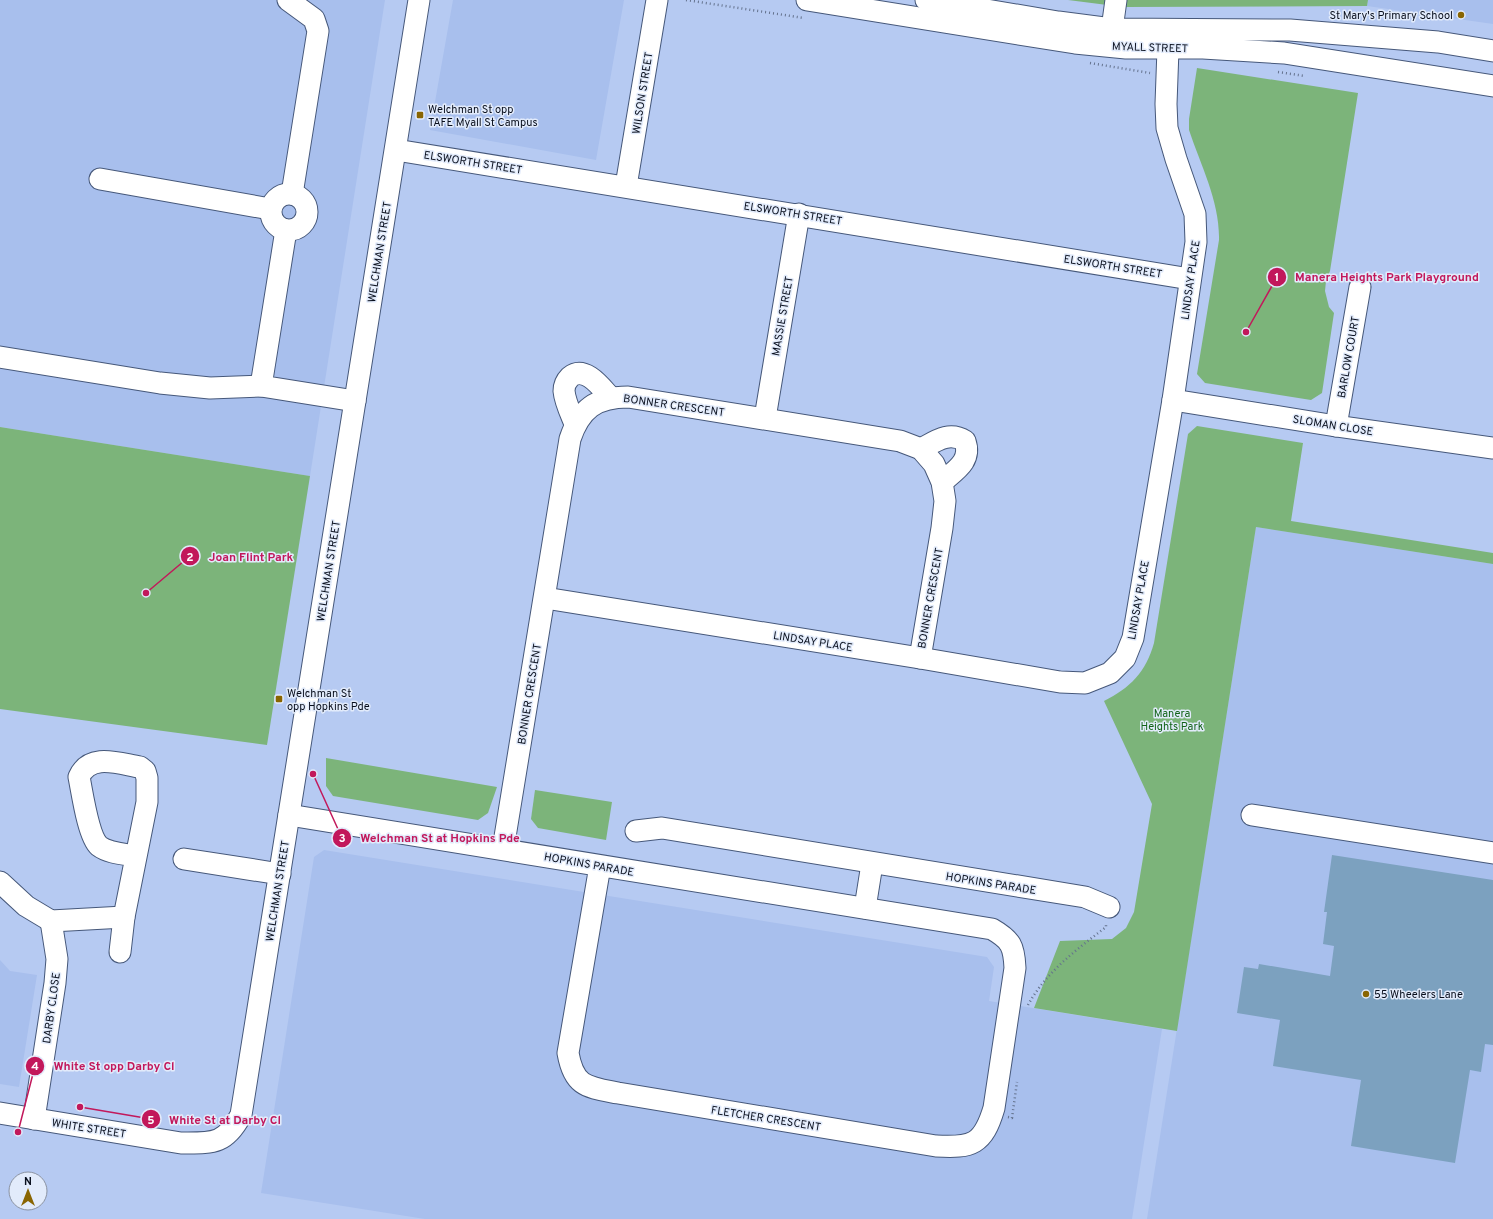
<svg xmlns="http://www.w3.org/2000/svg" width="1493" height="1219" font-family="Overpass,sans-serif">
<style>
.built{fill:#a8bfed}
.green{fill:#7cb47a}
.building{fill:#7ca1bf}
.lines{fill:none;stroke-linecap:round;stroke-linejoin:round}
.minor-casing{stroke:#46587a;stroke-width:23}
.path{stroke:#64728d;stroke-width:2.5;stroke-dasharray:1 3;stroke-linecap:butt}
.minor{stroke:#fff;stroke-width:21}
.poi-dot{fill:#896502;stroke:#e2ebfb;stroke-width:1.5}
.labels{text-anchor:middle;stroke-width:3;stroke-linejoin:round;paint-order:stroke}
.poi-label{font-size:11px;fill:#090f1d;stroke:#e2ebfb;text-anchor:start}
.street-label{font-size:11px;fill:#090f1d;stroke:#e2ebfb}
.park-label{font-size:11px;fill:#126318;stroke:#e2ebfb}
.leader{fill:none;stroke:#c2185b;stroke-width:1.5}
.callout-dot{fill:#c2185b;stroke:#e2ebfb;stroke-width:1.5}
.mark-label{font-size:12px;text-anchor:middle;font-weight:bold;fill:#fff}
.callout-label{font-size:12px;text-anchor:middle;font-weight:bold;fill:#c2185b;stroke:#e2ebfb;stroke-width:3;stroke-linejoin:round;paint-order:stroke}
</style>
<rect width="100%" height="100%" fill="#b6caf2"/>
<g class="built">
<path d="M 0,0 L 385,0 L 310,476 L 0,427 Z"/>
<path d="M 453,0 L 624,0 L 596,160 L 430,130 Z"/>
<path d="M 1368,0 L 1493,0 L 1493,24 L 1367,6 Z"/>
<path d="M 1256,527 L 1493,564 L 1493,1219 L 1147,1219 Z"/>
<path d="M 324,850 L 987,957 L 994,967 L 989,1001 L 1162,1029 L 1132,1219 L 425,1219 L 261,1193 L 314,857 Z"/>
<path d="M 0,960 L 10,971 L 37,975 L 19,1087 L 0,1084 Z"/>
</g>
<g class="green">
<path d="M 1068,0 L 1368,0 L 1367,6 L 1123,7 Z"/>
<path d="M 1197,68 L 1358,93 L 1330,271 L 1326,281 L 1325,291 L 1329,307 L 1334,313 L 1322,393 L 1311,400 L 1205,383 L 1197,374 L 1219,240 C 1220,202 1201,166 1189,130 L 1189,119 Z"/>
<path d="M 1197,426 L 1303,443 L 1291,521 L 1493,553 L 1493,564 L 1256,527 L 1177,1031 L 1034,1008 L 1060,941 L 1112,939 L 1126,928 L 1134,912 L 1152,804 L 1104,701 C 1130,688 1146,672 1154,643 L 1188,434 Z"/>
<path d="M 0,427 L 310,476 L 267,745 L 0,709 Z"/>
<path d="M 326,758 L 497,787 L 488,813 L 478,820 L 333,796 L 326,786 Z"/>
<path d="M 535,790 L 612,802 L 606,840 L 538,828 L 531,819 Z"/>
</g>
<path class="building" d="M 1332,855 L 1493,880 L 1493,1045 L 1485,1044 L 1481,1072 L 1470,1070 L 1455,1163 L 1351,1146 L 1361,1080 L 1273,1066 L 1280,1020 L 1237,1013 L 1244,967 L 1258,969 L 1259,964 L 1330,976 L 1334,946 L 1323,944 L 1327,912 L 1324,912 Z"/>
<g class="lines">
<defs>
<g id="minor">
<path d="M 288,0 L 314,19 L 318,31 L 292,194"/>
<path d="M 807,0 L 1075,43 L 1126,48 L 1203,48 L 1284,53 L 1493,86"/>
<path d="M 926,0 L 1058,22 L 1112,29 L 1290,30 L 1438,42 L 1493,51"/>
<path d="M 1112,29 L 1116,0"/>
<path d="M 396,150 L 1190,279"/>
<path d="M 100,179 L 270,209"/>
<path d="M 626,186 L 657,0"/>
<circle cx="289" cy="212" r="18"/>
<path d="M 286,230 L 261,386 L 355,401"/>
<path d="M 0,357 L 160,383 L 210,388 L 261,386"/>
<path d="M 1173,400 L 1336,426 L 1493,448"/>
<path d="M 765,418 L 799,214"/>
<path d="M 575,424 C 571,414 565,402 564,391 C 564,386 566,381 570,377 C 585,365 601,387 610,397"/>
<path d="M 1336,426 L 1360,287"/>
<path d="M 921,449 C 936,441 949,431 965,441 C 972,461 956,470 942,482"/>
<path d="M 545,598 L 920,658 L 1060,682 L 1085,683 L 1110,673 L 1125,658 L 1133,638 L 1173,400 L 1196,242 L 1195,214 L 1176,159 L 1167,128 L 1166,104 L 1168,49"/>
<path d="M 289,815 L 992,929 C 1011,940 1014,946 1015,968 L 994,1108 C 983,1145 972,1148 936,1146 L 618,1093 C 587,1087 574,1087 568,1053 L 600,866"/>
<path d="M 1252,815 L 1493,853"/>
<path d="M 636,831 L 662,828 L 1085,897 L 1109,907"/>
<path d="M 503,849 L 570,439 C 580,409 596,397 628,397 L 900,441 L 921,449 L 934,464 L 942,482 L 945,501 L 942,528 L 920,658"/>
<path d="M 184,859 L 280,874"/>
<path d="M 0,882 L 26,906 L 51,921 L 124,917 L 147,802 L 147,778 L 145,771 L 140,767 C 120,764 90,752 79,777 C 82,791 88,836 99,846 C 108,853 124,854 135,856"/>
<path d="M 865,908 L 872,864"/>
<path d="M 120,952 L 124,917"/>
<path d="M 0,1113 L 181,1143 C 212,1143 225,1145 241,1115 L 419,0"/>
<path d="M 34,1119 L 55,983 L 57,959 L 51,921"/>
</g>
</defs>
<use href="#minor" class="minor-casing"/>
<g class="path">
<path d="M 686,0 L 804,18"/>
<path d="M 1090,63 L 1150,73"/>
<path d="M 1278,72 L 1305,76"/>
<path d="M 1028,1005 C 1046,972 1076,950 1106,927 L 1106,924"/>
<path d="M 1008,1117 L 1012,1118 L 1017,1082"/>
</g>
<use href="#minor" class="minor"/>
</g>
<g class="poi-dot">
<circle cx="1461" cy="15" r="4"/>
<rect x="416" y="111" width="8" height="8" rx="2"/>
<rect x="275" y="695" width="8" height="8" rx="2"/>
<circle cx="1366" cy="994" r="4"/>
</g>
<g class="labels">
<g class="poi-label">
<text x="1453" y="19" text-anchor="end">St Mary's Primary School</text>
<text x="428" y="113">Welchman St opp<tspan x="428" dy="13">TAFE Myall St Campus</tspan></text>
<text x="287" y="697">Welchman St<tspan x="287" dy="13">opp Hopkins Pde</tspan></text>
<text x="1374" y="998">55 Wheelers Lane</text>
</g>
<g class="street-label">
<text transform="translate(1150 47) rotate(2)" y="4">MYALL STREET</text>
<text transform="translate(642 93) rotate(-81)" y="4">WILSON STREET</text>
<text transform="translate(473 162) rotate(9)" y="4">ELSWORTH STREET</text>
<text transform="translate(793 213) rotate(9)" y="4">ELSWORTH STREET</text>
<text transform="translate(379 252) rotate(-81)" y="4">WELCHMAN STREET</text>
<text transform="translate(1113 266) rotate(9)" y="4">ELSWORTH STREET</text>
<text transform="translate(1190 280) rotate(-82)" y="4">LINDSAY PLACE</text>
<text transform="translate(782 316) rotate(-80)" y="4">MASSIE STREET</text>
<text transform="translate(1348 357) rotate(-80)" y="4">BARLOW COURT</text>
<text transform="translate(674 405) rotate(8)" y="4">BONNER CRESCENT</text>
<text transform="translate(1333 425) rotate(9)" y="4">SLOMAN CLOSE</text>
<text transform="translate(328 571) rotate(-81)" y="4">WELCHMAN STREET</text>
<text transform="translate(930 598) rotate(-80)" y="4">BONNER CRESCENT</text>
<text transform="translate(1138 600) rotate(-80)" y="4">LINDSAY PLACE</text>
<text transform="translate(813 641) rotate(9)" y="4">LINDSAY PLACE</text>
<text transform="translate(529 694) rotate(-81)" y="4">BONNER CRESCENT</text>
<text transform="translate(589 864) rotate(10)" y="4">HOPKINS PARADE</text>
<text transform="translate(991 883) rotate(9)" y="4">HOPKINS PARADE</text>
<text transform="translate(277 891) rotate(-81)" y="4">WELCHMAN STREET</text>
<text transform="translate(51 1008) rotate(-82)" y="4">DARBY CLOSE</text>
<text transform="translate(766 1118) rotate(9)" y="4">FLETCHER CRESCENT</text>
<text transform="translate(89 1128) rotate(9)" y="4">WHITE STREET</text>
</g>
<g class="park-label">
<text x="1172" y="717">Manera<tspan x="1172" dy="13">Heights Park</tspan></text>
</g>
</g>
<path class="leader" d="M1246 332L1277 277M146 593L190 556M313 774L342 838M18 1132L35 1066M80 1107L151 1119"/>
<g class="callout-dot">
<circle cx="1246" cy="332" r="4"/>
<circle cx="146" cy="593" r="4"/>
<circle cx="313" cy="774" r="4"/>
<circle cx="18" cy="1132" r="4"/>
<circle cx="80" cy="1107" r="4"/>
<circle cx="1277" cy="277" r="10"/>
<circle cx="190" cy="556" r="10"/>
<circle cx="342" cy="838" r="10"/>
<circle cx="35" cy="1066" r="10"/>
<circle cx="151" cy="1119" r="10"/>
</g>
<g class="mark-label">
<text x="1277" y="281">1</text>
<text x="190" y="561">2</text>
<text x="342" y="842">3</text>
<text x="35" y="1070">4</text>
<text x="151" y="1124">5</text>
</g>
<g class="callout-label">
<text x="1387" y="281">Manera Heights Park Playground</text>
<text x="251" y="561">Joan Flint Park</text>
<text x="440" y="842">Welchman St at Hopkins Pde</text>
<text x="114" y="1070">White St opp Darby Cl</text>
<text x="225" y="1124">White St at Darby Cl</text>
</g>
<g transform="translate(28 1191)"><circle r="19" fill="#e2ebfb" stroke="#8b93a2"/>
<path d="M0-3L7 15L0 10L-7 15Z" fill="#896502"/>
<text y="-6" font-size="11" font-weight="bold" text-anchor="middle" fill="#090f1d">N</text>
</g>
</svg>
